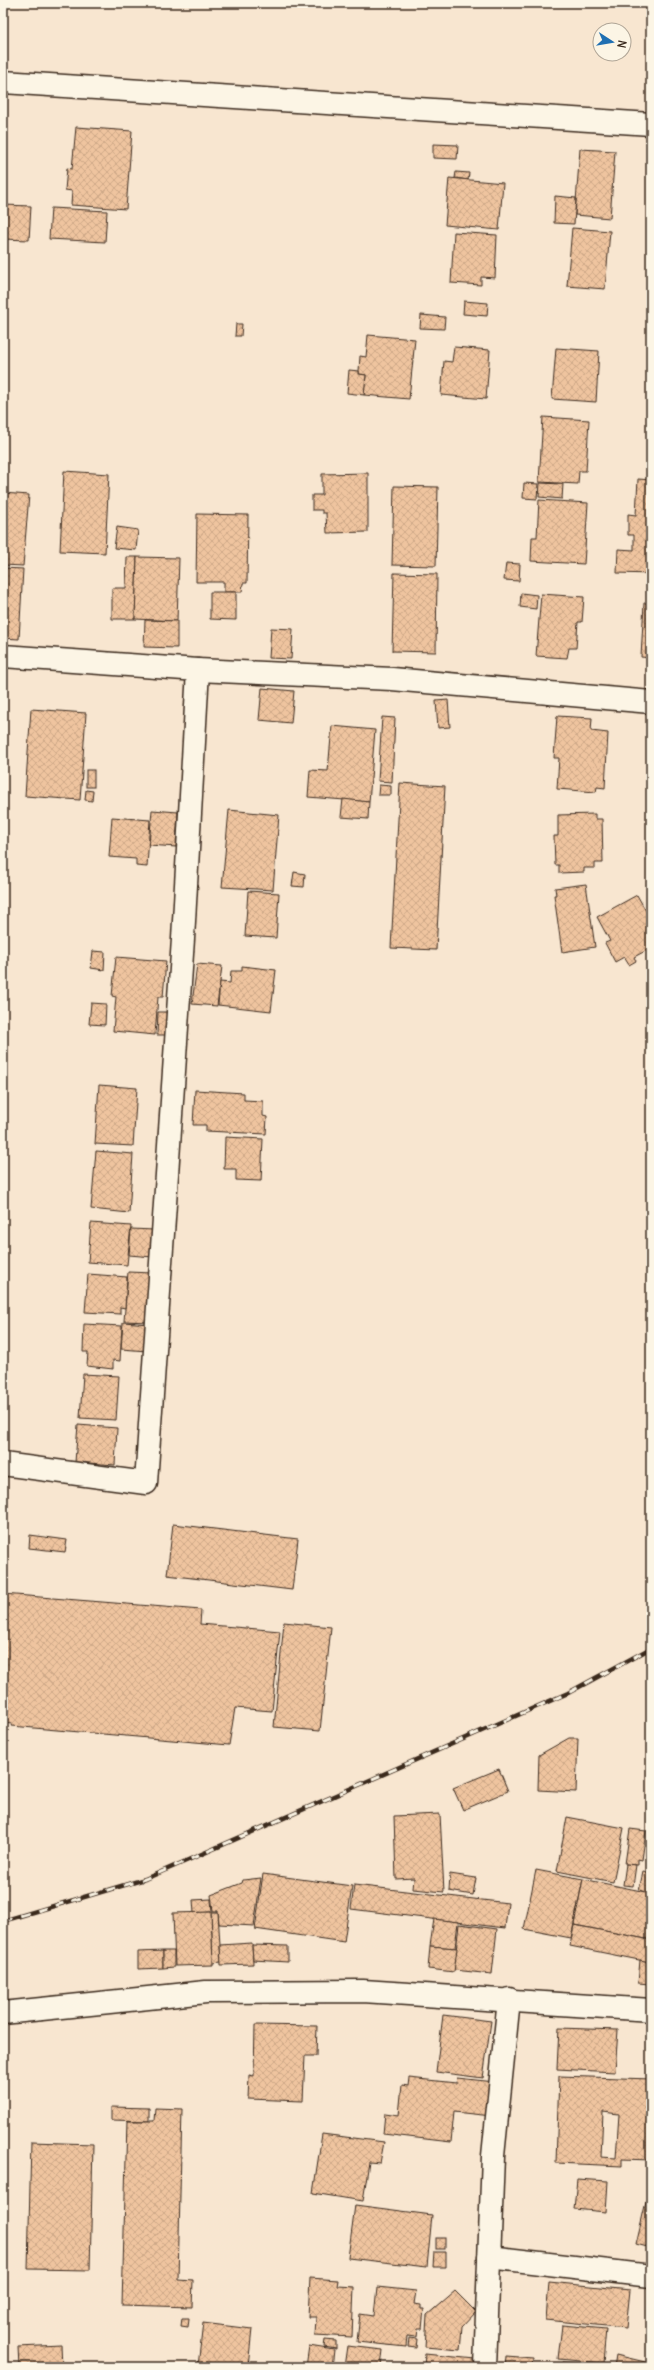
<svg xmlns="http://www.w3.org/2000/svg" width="654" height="2370" font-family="Delius,sans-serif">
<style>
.building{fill:url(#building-cross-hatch);stroke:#3b2a1e;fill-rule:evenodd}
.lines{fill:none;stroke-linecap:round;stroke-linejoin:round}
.street-casing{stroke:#3b2a1e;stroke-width:25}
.secondary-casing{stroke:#3b2a1e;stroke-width:25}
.street{stroke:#fcf5e5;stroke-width:22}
.secondary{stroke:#fcf5e5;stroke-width:22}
.rail-casing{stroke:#3b2a1e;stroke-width:4.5}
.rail{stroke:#fcf5e5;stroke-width:3;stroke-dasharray:9;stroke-linecap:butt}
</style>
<defs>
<pattern id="building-cross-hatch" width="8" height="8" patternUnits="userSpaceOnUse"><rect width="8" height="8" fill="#efc49f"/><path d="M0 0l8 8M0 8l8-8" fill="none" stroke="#cea988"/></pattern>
</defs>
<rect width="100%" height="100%" fill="#f8e6d0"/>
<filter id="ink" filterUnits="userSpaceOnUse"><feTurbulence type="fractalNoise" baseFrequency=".025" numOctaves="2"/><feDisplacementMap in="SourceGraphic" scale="8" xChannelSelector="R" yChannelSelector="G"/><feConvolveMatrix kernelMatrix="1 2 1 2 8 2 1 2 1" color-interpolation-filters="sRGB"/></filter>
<g filter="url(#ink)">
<g class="building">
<path d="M 76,127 L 132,131 L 126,209 L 71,205 L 72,191 L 65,190 L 67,168 L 72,169 Z"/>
<path d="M 433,144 L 458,145 L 457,159 L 433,158 Z"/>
<path d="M 580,149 L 615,151 L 610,218 L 575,215 Z"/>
<path d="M 456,172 L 469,173 L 468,180 L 455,178 Z"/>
<path d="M 449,178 L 503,183 L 499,230 L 445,225 Z"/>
<path d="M 555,196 L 576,198 L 574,224 L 554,223 Z"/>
<path d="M 3,205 L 31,206 L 29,240 L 3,239 Z"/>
<path d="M 51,208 L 107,211 L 105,242 L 49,239 Z"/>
<path d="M 572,228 L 610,231 L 605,289 L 567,286 Z"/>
<path d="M 454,232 L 497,235 L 495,278 L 481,277 L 481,285 L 451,283 Z"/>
<path d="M 464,301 L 488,303 L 487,316 L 463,314 Z"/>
<path d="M 421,315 L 445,317 L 444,329 L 420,328 Z"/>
<path d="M 236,324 L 242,324 L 241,336 L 235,336 Z"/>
<path d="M 368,335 L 415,339 L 409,399 L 364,395 L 366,375 L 359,374 L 359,371 L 360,356 L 366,357 Z"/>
<path d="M 454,347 L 490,350 L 486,399 L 441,395 L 444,361 L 452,362 Z"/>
<path d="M 556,348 L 599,351 L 596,402 L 552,399 Z"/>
<path d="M 349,370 L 359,371 L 359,374 L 366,375 L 364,395 L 347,393 Z"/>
<path d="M 543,417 L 589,420 L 586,471 L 579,471 L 578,484 L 539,482 Z"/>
<path d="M 64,471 L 109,474 L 105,553 L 60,551 Z"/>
<path d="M 368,473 L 368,532 L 327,533 L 326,513 L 322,513 L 322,510 L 312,510 L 312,495 L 322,495 L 322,474 Z"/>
<path d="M 638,479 L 651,480 L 651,574 L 617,573 L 618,549 L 634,550 L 634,535 L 628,535 L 628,514 L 636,515 Z"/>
<path d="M 524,483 L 538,484 L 537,499 L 523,498 Z"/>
<path d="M 540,483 L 563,484 L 562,499 L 539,497 Z"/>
<path d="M 394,486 L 438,487 L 436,566 L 392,565 Z"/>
<path d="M 3,493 L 29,495 L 23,566 L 3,565 Z"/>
<path d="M 539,500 L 588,503 L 584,564 L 531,561 L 532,537 L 537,537 Z"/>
<path d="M 197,514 L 248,515 L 247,583 L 243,583 L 242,592 L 224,592 L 224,582 L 196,582 Z"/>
<path d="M 117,527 L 138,530 L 136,550 L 114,548 Z"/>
<path d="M 127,557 L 137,557 L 135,619 L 112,619 L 112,588 L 126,588 Z"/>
<path d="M 137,557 L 179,558 L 177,621 L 135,619 Z"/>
<path d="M 506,563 L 520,564 L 519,581 L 504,580 Z"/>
<path d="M 3,568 L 23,569 L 19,639 L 3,638 Z"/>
<path d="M 394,573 L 437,574 L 436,652 L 392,651 Z"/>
<path d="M 210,592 L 236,592 L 236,620 L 210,619 Z"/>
<path d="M 521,593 L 537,595 L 536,609 L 520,607 Z"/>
<path d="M 541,594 L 584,597 L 582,622 L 578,622 L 576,648 L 569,648 L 567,658 L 536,656 Z"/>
<path d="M 644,603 L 651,603 L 651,658 L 641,657 Z"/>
<path d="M 145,620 L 177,621 L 177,648 L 144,647 Z"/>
<path d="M 271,628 L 293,629 L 291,659 L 269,658 Z"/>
<path d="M 262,688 L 294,691 L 291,723 L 259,720 Z"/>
<path d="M 448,700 L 450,727 L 438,728 L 436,701 Z"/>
<path d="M 31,709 L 86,713 L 80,800 L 25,796 Z"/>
<path d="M 557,716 L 592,718 L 591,731 L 608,733 L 605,788 L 597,787 L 596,792 L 557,789 L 559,758 L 554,758 Z"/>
<path d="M 382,717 L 395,718 L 392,782 L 378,781 Z"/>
<path d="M 332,726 L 375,730 L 369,802 L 308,797 L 310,770 L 328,771 Z"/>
<rect x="86" y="770" width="8" height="17"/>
<path d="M 400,783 L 445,786 L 436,950 L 391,948 Z"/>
<path d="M 379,785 L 391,786 L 391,795 L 378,795 Z"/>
<path d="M 86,790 L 93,791 L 92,801 L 85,800 Z"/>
<path d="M 343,799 L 369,802 L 368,819 L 341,817 Z"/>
<path d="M 152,810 L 178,812 L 176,847 L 149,845 Z"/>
<path d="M 229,810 L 279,815 L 273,890 L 222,887 Z"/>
<path d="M 595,814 L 595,819 L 602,819 L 603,863 L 595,863 L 595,868 L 584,868 L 584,872 L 559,873 L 559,865 L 555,865 L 554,836 L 558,836 L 558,815 Z"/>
<path d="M 112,817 L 150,820 L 147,867 L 136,866 L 136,859 L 109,857 Z"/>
<path d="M 294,872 L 305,874 L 304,887 L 292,886 Z"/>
<path d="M 586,884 L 595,947 L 562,952 L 554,895 L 556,895 L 555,888 Z"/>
<path d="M 248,891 L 279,893 L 276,938 L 245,936 Z"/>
<path d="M 637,895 L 646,911 L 649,909 L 651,913 L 651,948 L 634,957 L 636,961 L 629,965 L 624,957 L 615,962 L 605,943 L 610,941 L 597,917 Z"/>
<path d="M 93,951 L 105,952 L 104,970 L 91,968 Z"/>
<path d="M 116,957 L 166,961 L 163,997 L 158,997 L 155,1035 L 113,1031 L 116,997 L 112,996 Z"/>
<path d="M 197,964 L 222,966 L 217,1006 L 192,1004 Z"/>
<path d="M 242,966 L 276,970 L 271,1011 L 218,1005 L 220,982 L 230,983 L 231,971 L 242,971 Z"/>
<path d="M 91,1003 L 106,1004 L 105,1025 L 89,1024 Z"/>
<path d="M 158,1012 L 168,1012 L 166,1035 L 157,1035 Z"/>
<path d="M 99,1085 L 137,1088 L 133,1146 L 95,1144 Z"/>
<path d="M 195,1090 L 244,1093 L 244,1100 L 263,1101 L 263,1116 L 267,1117 L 266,1134 L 206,1131 L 206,1125 L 193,1125 Z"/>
<path d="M 225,1137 L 263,1139 L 261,1181 L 236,1180 L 236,1169 L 224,1169 Z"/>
<path d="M 96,1151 L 133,1154 L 129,1213 L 91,1209 Z"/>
<path d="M 91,1223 L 131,1226 L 127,1265 L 88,1262 Z"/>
<path d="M 131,1229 L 154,1230 L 153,1257 L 129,1255 Z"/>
<path d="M 128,1272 L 152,1273 L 149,1322 L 124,1321 Z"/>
<path d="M 88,1274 L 127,1277 L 125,1308 L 120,1307 L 120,1314 L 85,1312 Z"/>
<path d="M 123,1322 L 149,1324 L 147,1351 L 121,1349 Z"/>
<path d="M 84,1324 L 122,1326 L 120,1361 L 113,1360 L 113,1369 L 87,1366 L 88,1352 L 83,1352 Z"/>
<path d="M 83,1374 L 119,1376 L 116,1420 L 80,1418 Z"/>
<path d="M 78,1425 L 117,1428 L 115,1465 L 75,1462 Z"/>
<path d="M 173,1524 L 298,1539 L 292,1590 L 167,1575 Z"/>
<path d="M 30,1535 L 67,1540 L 65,1552 L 29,1548 Z"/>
<path d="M 3,1594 L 201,1610 L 200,1624 L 280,1631 L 272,1711 L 235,1708 L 229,1745 L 11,1726 L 12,1724 L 3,1723 Z"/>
<path d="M 284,1622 L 331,1627 L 320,1731 L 274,1727 Z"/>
<path d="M 569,1738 L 578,1738 L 576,1792 L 538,1790 L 539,1755 Z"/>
<path d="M 499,1769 L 508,1791 L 463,1810 L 453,1788 Z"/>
<path d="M 440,1814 L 444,1892 L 413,1889 L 414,1878 L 396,1879 L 394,1816 Z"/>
<path d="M 567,1817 L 624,1828 L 613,1882 L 557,1871 Z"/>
<path d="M 630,1829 L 646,1831 L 642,1860 L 638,1859 L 638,1865 L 625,1864 Z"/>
<path d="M 626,1864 L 636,1865 L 633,1886 L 623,1885 Z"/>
<path d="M 536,1870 L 583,1879 L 571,1938 L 524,1929 Z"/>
<path d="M 643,1872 L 651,1874 L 651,1893 L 639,1890 Z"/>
<path d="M 263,1874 L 352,1886 L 344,1942 L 255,1929 Z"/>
<path d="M 450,1874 L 476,1878 L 473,1895 L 449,1891 Z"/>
<path d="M 261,1878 L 254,1926 L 219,1924 L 218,1911 L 213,1911 L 211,1895 L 242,1883 L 243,1880 Z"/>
<path d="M 583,1879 L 651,1893 L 651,1940 L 574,1925 Z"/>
<path d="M 354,1885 L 508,1903 L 505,1928 L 351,1909 Z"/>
<path d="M 211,1899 L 212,1912 L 218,1912 L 221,1962 L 213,1963 L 211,1912 L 194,1913 L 193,1900 Z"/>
<path d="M 211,1912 L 213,1965 L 175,1966 L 173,1913 Z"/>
<path d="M 434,1919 L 458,1922 L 455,1948 L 430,1946 Z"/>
<path d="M 459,1924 L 497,1929 L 492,1974 L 454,1970 Z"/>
<path d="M 574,1925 L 651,1940 L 649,1962 L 570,1946 Z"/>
<path d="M 252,1943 L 253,1964 L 221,1965 L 220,1945 Z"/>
<path d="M 252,1945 L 288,1946 L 288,1962 L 253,1960 Z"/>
<path d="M 430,1946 L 457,1948 L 454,1972 L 428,1969 Z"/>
<path d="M 163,1951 L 163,1968 L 138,1969 L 138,1952 Z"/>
<path d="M 163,1951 L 174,1951 L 174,1967 L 163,1968 Z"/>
<path d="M 650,1956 L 650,1984 L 638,1983 L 640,1960 L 649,1962 Z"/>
<path d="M 443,2015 L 491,2021 L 483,2078 L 436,2072 Z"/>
<path d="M 255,2025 L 317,2026 L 316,2056 L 305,2056 L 303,2101 L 248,2099 L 249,2075 L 254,2076 Z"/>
<path d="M 559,2028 L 618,2030 L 615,2072 L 557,2069 Z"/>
<path d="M 559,2076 L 651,2079 L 651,2160 L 622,2159 L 622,2166 L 556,2163 ZM 603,2112 L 619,2114 L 616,2158 L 601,2157 Z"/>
<path d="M 409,2078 L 456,2083 L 457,2078 L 495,2082 L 492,2116 L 454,2112 L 451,2142 L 383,2134 L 385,2113 L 399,2115 L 402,2085 L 408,2086 Z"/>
<path d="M 111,2107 L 149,2108 L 149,2121 L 111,2120 Z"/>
<path d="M 155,2108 L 182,2109 L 178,2279 L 193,2280 L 192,2307 L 122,2305 L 127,2121 L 154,2121 Z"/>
<path d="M 322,2134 L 384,2142 L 380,2163 L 369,2162 L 363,2201 L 313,2193 Z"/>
<path d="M 31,2142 L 93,2144 L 90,2270 L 28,2269 Z"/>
<path d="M 577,2179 L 608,2181 L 606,2212 L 574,2209 Z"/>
<path d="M 651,2180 L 651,2248 L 636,2244 Z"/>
<path d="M 355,2205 L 432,2215 L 427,2267 L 348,2258 Z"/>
<rect x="436" y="2238" width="9" height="11"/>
<path d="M 434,2252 L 446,2252 L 446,2267 L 433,2267 Z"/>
<path d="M 310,2278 L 338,2280 L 337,2286 L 354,2287 L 352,2337 L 315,2335 L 316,2317 L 308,2317 Z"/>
<path d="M 549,2282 L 630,2290 L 626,2328 L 546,2320 Z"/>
<path d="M 377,2287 L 416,2291 L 414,2304 L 421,2305 L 421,2309 L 424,2309 L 422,2329 L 418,2329 L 417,2337 L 407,2336 L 406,2347 L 357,2342 L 360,2314 L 374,2316 Z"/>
<path d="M 455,2291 L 476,2312 L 462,2327 L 460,2350 L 425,2347 L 427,2315 Z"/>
<path d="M 182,2318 L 189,2318 L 188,2327 L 181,2326 Z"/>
<path d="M 203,2323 L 252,2329 L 248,2367 L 198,2366 Z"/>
<path d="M 562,2325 L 606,2329 L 603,2363 L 558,2359 Z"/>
<path d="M 409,2338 L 417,2339 L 416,2348 L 408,2347 Z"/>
<path d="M 325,2340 L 336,2341 L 336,2349 L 324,2347 Z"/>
<path d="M 61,2345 L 62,2367 L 19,2367 L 18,2347 Z"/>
<path d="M 309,2346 L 334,2350 L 332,2367 L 306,2367 Z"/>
<path d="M 347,2346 L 383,2350 L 381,2367 L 344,2367 Z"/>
<path d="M 425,2354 L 475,2359 L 474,2367 L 424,2367 Z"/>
<path d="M 616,2355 L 645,2362 L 643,2367 L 614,2367 Z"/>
<path d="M 506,2356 L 533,2358 L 532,2367 L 505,2367 Z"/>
<path d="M 562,2362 L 600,2366 L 600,2367 L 561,2367 Z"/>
</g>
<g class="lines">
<defs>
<g id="street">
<path d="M 3,82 L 651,124"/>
<path d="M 3,656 L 198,670 L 392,679 L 651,702"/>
<path d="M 3,1464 L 146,1483 L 183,939 L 198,670"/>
<path d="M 489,2257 L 651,2276"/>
<path d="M 485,2367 L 493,2156 L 509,1999"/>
</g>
<path id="secondary" d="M 3,2013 L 206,1992 L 363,1991 L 651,2010"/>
</defs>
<use href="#street" class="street-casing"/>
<use href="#secondary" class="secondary-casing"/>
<use href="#street" class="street"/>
<use href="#secondary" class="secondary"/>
<defs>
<path id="rail" d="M 3,1921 L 145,1879 L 568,1693 L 651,1648"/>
</defs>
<use href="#rail" class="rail-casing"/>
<use href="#rail" class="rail"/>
</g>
</g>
<rect width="654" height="2370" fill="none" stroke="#fcf5e5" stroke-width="16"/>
<rect x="8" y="8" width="638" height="2354" fill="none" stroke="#3b2a1e" stroke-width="1.5" filter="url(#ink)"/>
<g transform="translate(612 42) rotate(102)"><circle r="19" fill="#fcf5e5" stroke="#afa495"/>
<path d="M0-3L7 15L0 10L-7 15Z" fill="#1f6fb2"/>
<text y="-6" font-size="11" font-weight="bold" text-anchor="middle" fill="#3b2a1e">N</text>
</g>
</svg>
